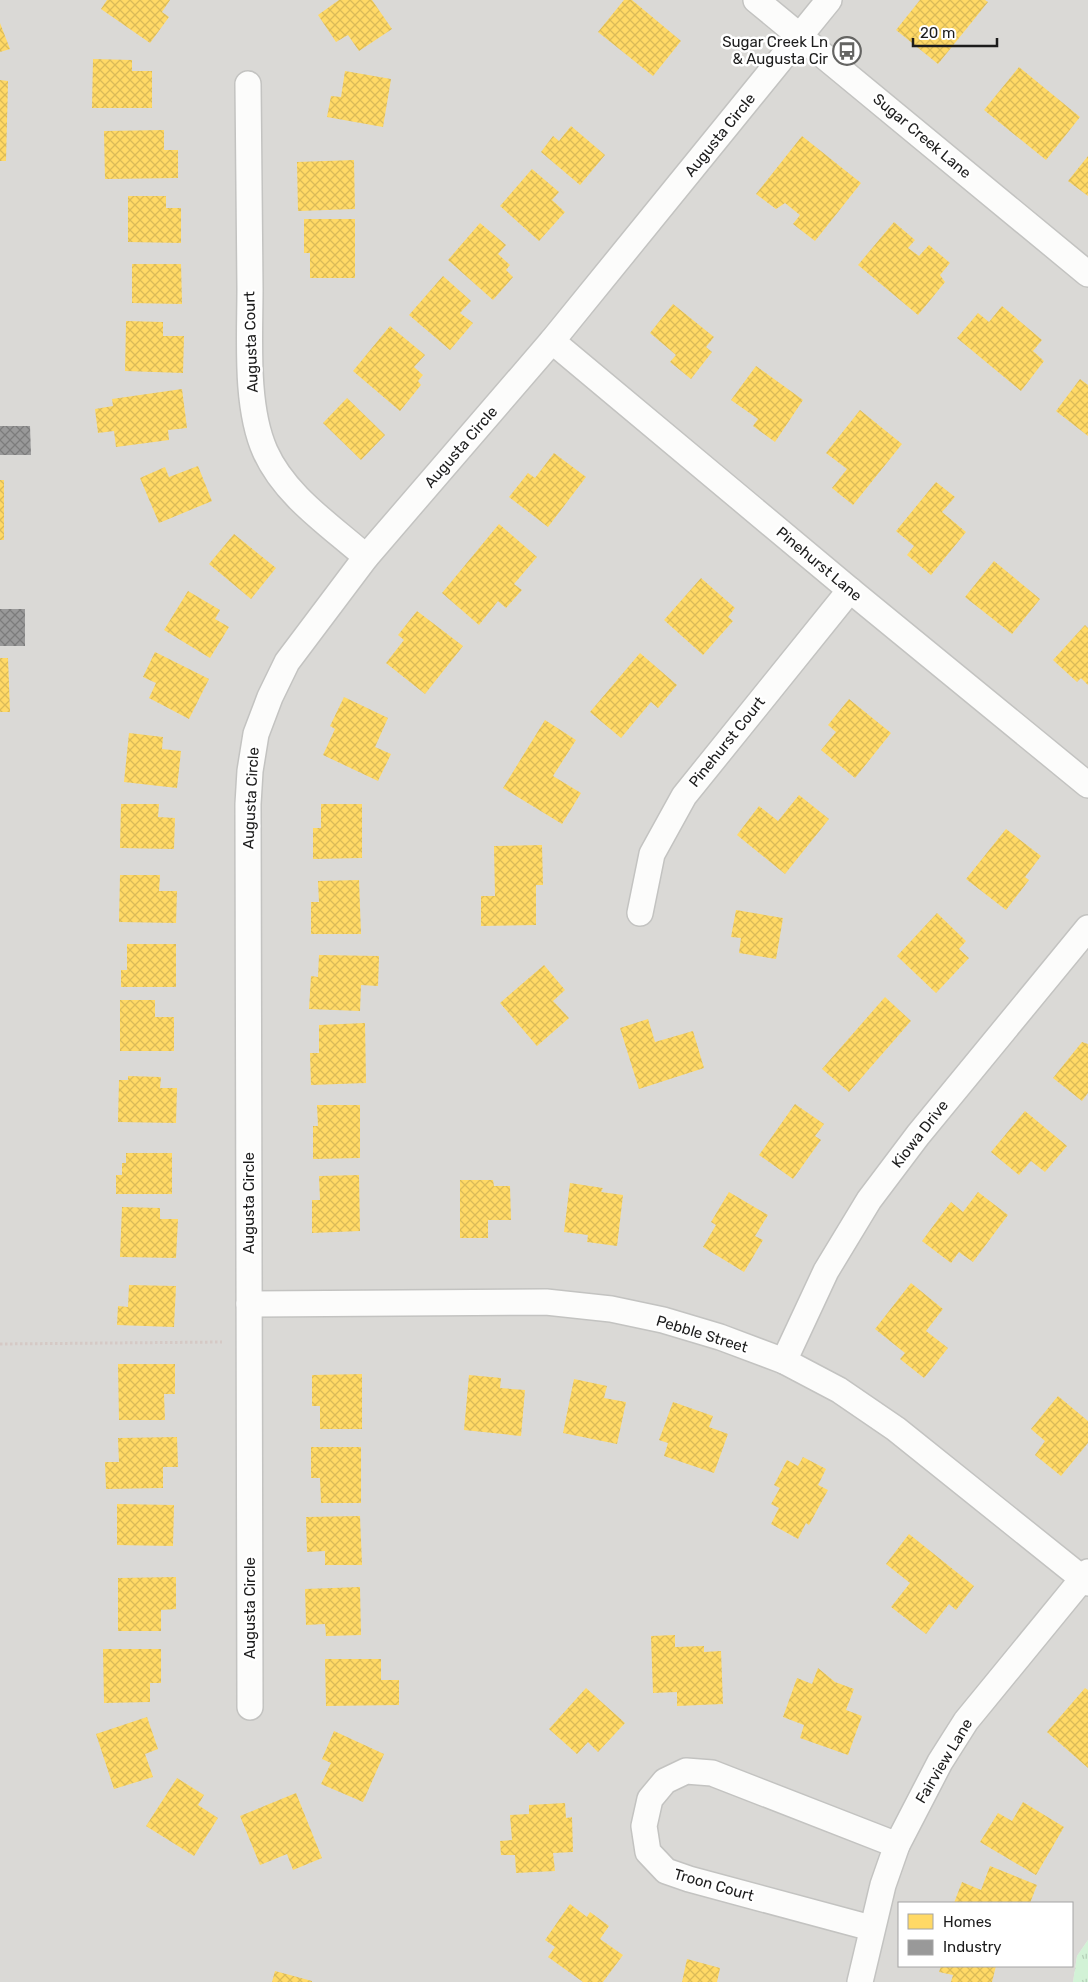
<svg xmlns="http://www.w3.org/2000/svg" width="1088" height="1982" font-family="Rubik,sans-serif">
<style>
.residential{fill:#dad9d6;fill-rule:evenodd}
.park{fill:url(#park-tufts)}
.homes{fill:url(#homes-cross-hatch)}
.industry{fill:url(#industry-cross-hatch)}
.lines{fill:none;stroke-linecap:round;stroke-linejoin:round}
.minor-casing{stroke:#c3c3c1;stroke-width:28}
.path{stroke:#d5c9c5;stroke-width:3;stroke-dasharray:2.5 2.5;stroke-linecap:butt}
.minor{stroke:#fcfcfb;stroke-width:25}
.labels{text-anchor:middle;stroke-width:5;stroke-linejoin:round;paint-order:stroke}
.poi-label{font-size:15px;fill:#1c1c1c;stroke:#fff;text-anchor:end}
.street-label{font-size:15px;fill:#1c1c1c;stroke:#fff}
</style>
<defs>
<pattern id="park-tufts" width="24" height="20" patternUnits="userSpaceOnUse" patternTransform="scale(1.25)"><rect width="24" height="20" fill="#d2f2d6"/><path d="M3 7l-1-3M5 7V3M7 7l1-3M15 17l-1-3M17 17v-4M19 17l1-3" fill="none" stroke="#b4cfb7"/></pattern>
<pattern id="homes-cross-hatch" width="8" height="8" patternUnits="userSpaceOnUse" patternTransform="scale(1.25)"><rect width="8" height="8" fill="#ffd966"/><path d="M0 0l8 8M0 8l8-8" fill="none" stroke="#daba58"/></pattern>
<pattern id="industry-cross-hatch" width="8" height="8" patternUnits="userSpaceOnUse" patternTransform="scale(1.25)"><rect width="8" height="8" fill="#999"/><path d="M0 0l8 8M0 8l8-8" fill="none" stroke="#7c7c7c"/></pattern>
</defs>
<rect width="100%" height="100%" fill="#ebeae5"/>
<path class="residential" d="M 0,0 L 1088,0 L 1088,1940 L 1077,1956 L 1073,1982 L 0,1982 ZM 899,1903 L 1072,1903 L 1072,1966 L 899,1966 Z"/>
<path class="park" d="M 1088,1940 L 1088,1982 L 1073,1982 L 1077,1956 Z"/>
<g class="homes">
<path d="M 107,0 L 170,0 L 162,12 L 169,17 L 150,43 L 101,9 Z"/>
<path d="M 339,0 L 372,0 L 392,29 L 359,51 L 348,35 L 336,42 L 318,15 Z"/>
<path d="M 624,0 L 632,0 L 681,41 L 653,76 L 598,32 Z"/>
<path d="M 920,0 L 985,0 L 988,2 L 938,64 L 896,30 Z"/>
<path d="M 0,23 L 10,49 L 0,52 Z"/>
<path d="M 93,59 L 132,60 L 132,71 L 152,71 L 152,108 L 92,108 Z"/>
<path d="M 1019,67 L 1080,117 L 1046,160 L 984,110 Z"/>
<path d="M 345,71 L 391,79 L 383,127 L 327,117 L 331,96 L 341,97 Z"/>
<path d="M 0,80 L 8,81 L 6,161 L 0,161 Z"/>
<path d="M 571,126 L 605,155 L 580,185 L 541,152 L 553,136 L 559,141 Z"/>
<path d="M 164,130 L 164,150 L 178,150 L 178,178 L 105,179 L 104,131 Z"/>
<path d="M 802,136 L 861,183 L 815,241 L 793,224 L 800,215 L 785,203 L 776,209 L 756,194 Z"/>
<path d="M 1088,156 L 1088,196 L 1068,181 Z"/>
<path d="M 354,160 L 355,209 L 298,211 L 297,162 Z"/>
<path d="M 532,169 L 559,192 L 552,200 L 565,212 L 539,241 L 500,206 Z"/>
<path d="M 128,196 L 166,196 L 166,208 L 181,208 L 181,243 L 128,242 Z"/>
<path d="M 304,219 L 355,219 L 355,278 L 310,278 L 310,253 L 304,253 Z"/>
<path d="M 894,222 L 915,240 L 908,248 L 919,256 L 929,245 L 950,263 L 940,275 L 945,282 L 918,315 L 858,265 Z"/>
<path d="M 480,223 L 506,245 L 498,254 L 510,265 L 506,270 L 513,277 L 493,300 L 448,260 Z"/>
<path d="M 132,264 L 181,264 L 182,304 L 132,303 Z"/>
<path d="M 443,276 L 471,301 L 460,313 L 473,323 L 450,350 L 409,315 Z"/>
<path d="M 673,304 L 714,337 L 706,347 L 712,352 L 691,379 L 670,362 L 676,355 L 650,333 Z"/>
<path d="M 1002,306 L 1042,340 L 1033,351 L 1044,361 L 1021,391 L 957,338 L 978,313 L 989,322 Z"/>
<path d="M 126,321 L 163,322 L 163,336 L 184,336 L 183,373 L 125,371 Z"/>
<path d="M 390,326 L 425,355 L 414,367 L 423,375 L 418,381 L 421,385 L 400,411 L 353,371 Z"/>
<path d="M 756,366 L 803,400 L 775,442 L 753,426 L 758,419 L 731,400 Z"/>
<path d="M 1080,379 L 1088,385 L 1088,436 L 1056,411 Z"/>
<path d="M 182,389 L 187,428 L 168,430 L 169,440 L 116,447 L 114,431 L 98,433 L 95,409 L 113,406 L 112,399 Z"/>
<path d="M 347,398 L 385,435 L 361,460 L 323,423 Z"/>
<path d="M 860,410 L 902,444 L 853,505 L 832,488 L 847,469 L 826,453 Z"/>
<path d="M 554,453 L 586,477 L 548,527 L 509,497 L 528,473 L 535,478 Z"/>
<path d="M 198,466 L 212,501 L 159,523 L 140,478 L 165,467 L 169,477 Z"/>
<rect x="0" y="480" width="4" height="60"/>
<path d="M 936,482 L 955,497 L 942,512 L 966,532 L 931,575 L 907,555 L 914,546 L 896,531 Z"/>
<path d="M 499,524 L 537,557 L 514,584 L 522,590 L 506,608 L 498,601 L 479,625 L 442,593 Z"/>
<path d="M 234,534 L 276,568 L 251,599 L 209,564 Z"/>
<path d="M 994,561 L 1040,599 L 1012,634 L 965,597 Z"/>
<path d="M 701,578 L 735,608 L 728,617 L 733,621 L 703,655 L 664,620 Z"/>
<path d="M 188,591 L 220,610 L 215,619 L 229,627 L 210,658 L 164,630 Z"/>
<path d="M 417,611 L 463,646 L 425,694 L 386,663 L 404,640 L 398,635 Z"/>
<path d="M 1085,625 L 1088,628 L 1088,685 L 1081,678 L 1077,682 L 1053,660 Z"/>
<path d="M 155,652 L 209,679 L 189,719 L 149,698 L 156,683 L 143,677 Z"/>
<path d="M 640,653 L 677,685 L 658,708 L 651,702 L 621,738 L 590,712 Z"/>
<path d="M 0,658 L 8,658 L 10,712 L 0,712 Z"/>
<path d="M 344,697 L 388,718 L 375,747 L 391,754 L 378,781 L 323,755 L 335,729 L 330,726 Z"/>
<path d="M 849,699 L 891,733 L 855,778 L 821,750 L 836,732 L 828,725 Z"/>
<path d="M 545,720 L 576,740 L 553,776 L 581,793 L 562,824 L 503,788 Z"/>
<path d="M 129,733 L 163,737 L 162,749 L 181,751 L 177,788 L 124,782 Z"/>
<path d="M 799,795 L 829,819 L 785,874 L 737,835 L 759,806 L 778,821 Z"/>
<path d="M 121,804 L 159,804 L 158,817 L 175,818 L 174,849 L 120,848 Z"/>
<path d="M 321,804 L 362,804 L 362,858 L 313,859 L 313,828 L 321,828 Z"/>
<path d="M 1006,829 L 1041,856 L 1025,877 L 1029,880 L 1006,910 L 966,879 Z"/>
<path d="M 542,845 L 543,885 L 536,885 L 536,925 L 481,926 L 481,896 L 495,896 L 494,846 Z"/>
<path d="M 120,875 L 160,875 L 159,891 L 177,891 L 176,923 L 119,922 Z"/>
<path d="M 359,880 L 361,934 L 311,934 L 311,902 L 319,902 L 318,881 Z"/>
<path d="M 736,910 L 783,918 L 776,959 L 739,953 L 741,938 L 731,937 Z"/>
<path d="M 937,913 L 966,941 L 959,949 L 969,958 L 936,993 L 897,956 Z"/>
<path d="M 127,944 L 176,944 L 176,987 L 121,987 L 121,970 L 127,970 Z"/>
<path d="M 319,955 L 379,956 L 378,986 L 361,985 L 360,1011 L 309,1009 L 311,976 L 318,977 Z"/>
<path d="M 544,965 L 565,990 L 553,1001 L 569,1018 L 537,1046 L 500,1003 Z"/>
<path d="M 885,997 L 911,1021 L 849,1092 L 822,1069 Z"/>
<path d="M 120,1000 L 155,1000 L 155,1017 L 174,1017 L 174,1051 L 120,1051 Z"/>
<path d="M 648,1019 L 655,1042 L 693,1031 L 704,1068 L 639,1089 L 620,1028 Z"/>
<path d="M 365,1023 L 366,1083 L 311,1085 L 310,1053 L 319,1053 L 319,1025 Z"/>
<path d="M 1082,1042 L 1088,1044 L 1088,1093 L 1082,1101 L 1053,1078 Z"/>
<path d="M 128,1076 L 161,1077 L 160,1088 L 177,1088 L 176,1123 L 118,1122 L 119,1080 L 128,1080 Z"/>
<path d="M 795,1104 L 824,1124 L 815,1136 L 821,1140 L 793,1179 L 759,1155 Z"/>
<path d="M 317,1105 L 360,1105 L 360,1158 L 313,1159 L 313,1126 L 318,1126 Z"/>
<path d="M 1025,1111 L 1067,1146 L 1045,1172 L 1031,1161 L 1019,1175 L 991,1152 Z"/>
<path d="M 126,1153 L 172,1153 L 172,1194 L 116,1194 L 116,1175 L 122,1175 L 122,1163 L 126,1163 Z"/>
<path d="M 359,1175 L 360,1231 L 312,1233 L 312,1200 L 320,1200 L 319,1176 Z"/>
<path d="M 460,1180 L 493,1180 L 494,1186 L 510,1186 L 511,1220 L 488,1220 L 488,1238 L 460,1238 Z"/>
<path d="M 570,1183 L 603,1188 L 601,1192 L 623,1195 L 617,1246 L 587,1242 L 588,1235 L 564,1232 Z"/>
<path d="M 729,1192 L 768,1215 L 755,1236 L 763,1240 L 744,1272 L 703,1247 L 716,1225 L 711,1222 Z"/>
<path d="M 978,1192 L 1008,1215 L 973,1262 L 959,1252 L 951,1263 L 922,1241 L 951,1202 L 963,1212 Z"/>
<path d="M 122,1207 L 160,1208 L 160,1219 L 178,1219 L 176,1258 L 120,1257 Z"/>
<path d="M 911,1283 L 943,1309 L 926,1331 L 948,1348 L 924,1378 L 900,1359 L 905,1353 L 875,1329 Z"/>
<path d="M 129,1285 L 176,1286 L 174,1327 L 117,1325 L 118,1306 L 128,1307 Z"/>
<path d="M 118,1364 L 175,1364 L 175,1394 L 164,1394 L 165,1420 L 119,1420 Z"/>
<path d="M 362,1374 L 362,1429 L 320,1429 L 320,1406 L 312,1406 L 312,1375 Z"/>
<path d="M 469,1375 L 501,1378 L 500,1388 L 525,1390 L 521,1436 L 464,1430 Z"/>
<path d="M 574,1379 L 607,1386 L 604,1398 L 626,1402 L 617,1444 L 563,1433 Z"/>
<path d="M 1058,1396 L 1088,1421 L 1088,1443 L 1061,1476 L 1035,1455 L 1045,1441 L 1031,1429 Z"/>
<path d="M 673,1402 L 713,1416 L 709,1427 L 728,1434 L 714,1473 L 664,1456 L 668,1443 L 659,1440 Z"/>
<path d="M 177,1437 L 178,1467 L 163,1467 L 163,1488 L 106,1489 L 105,1462 L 119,1462 L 118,1438 Z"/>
<path d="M 311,1447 L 361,1447 L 361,1503 L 321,1503 L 320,1478 L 311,1478 Z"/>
<path d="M 803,1457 L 826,1469 L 818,1485 L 828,1490 L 809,1525 L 806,1523 L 798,1539 L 771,1524 L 779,1508 L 771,1504 L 780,1488 L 774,1485 L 787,1460 L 798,1466 Z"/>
<path d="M 117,1504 L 174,1505 L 173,1546 L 117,1545 Z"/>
<path d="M 360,1516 L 362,1565 L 325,1565 L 325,1551 L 307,1552 L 306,1517 Z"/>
<path d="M 909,1534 L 974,1586 L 956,1610 L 949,1604 L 926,1634 L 891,1607 L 910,1583 L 886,1564 Z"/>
<path d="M 176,1577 L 176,1609 L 161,1610 L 161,1631 L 118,1631 L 118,1578 Z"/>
<path d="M 360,1587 L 361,1635 L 326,1636 L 325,1624 L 306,1625 L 305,1589 Z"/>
<path d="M 675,1635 L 675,1647 L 704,1646 L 704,1652 L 721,1651 L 723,1704 L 677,1706 L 677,1692 L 653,1693 L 651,1636 Z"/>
<path d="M 103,1649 L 161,1649 L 161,1683 L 150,1683 L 150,1702 L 104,1703 Z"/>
<path d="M 325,1659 L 381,1659 L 381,1680 L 399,1680 L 399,1705 L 326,1706 Z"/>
<path d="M 818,1668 L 835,1682 L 854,1689 L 846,1710 L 862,1716 L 848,1755 L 800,1738 L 804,1725 L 783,1717 L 797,1678 L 812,1684 Z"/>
<path d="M 586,1688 L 625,1723 L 598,1752 L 588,1742 L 577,1754 L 549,1729 Z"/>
<path d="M 1085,1688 L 1088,1690 L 1088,1768 L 1047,1732 Z"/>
<path d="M 147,1717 L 158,1749 L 145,1754 L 153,1777 L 114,1789 L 96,1734 Z"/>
<path d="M 334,1731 L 384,1754 L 363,1802 L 321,1784 L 331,1763 L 322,1759 Z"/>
<path d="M 177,1778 L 204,1795 L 198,1805 L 218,1818 L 194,1856 L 146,1826 Z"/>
<path d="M 296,1793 L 322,1858 L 293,1870 L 287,1854 L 260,1865 L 240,1816 Z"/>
<path d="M 1023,1802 L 1064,1827 L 1036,1875 L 980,1842 L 998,1813 L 1012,1821 Z"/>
<path d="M 565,1803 L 566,1818 L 572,1817 L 573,1852 L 553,1853 L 555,1871 L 516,1873 L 515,1855 L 501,1855 L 500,1841 L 512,1840 L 510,1815 L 529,1814 L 529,1805 Z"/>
<path d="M 990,1866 L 1037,1885 L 1030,1903 L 954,1903 L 962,1882 L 981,1890 Z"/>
<path d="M 570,1904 L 587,1917 L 590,1912 L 609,1926 L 600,1939 L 623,1955 L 603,1982 L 583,1982 L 548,1957 L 555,1947 L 545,1940 Z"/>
<path d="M 687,1959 L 720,1968 L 717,1982 L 682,1982 Z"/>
<path d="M 941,1966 L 996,1966 L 992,1982 L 951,1982 L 953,1975 L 939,1972 Z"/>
<path d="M 275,1971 L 312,1981 L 312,1982 L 272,1982 Z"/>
</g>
<g class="industry">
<path d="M 0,426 L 30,426 L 31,455 L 0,455 Z"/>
<rect x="0" y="609" width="25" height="37"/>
</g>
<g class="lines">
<defs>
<g id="minor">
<path d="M 756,0 L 1088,274"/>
<path d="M 248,84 C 249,152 249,221 250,289 C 250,338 245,406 265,451 C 285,496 330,525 366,557"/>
<path d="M 552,341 L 850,590 L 1088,785"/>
<path d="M 640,913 L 652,854 L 684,796 L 850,590"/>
<path d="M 249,1304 L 546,1302 L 611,1309 L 663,1320 L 720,1337 L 784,1361 L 839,1390 L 896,1429 L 1088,1583"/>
<path d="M 784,1361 L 826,1271 L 869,1200 L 918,1135 L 1088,928"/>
<path d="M 250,1707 L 248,804 L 250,771 L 256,734 L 270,697 L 287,662 L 366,557 L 552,341 L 829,0"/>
<path d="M 871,1928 L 689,1879 L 666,1871 L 648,1852 L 644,1826 L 650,1799 L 665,1781 L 686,1771 L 712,1773 L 897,1845"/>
<path d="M 860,1982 L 883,1885 L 897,1845 L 940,1762 L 966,1721 L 1088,1572"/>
</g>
</defs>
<use href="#minor" class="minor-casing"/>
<path class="path" d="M 0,1344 L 222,1342"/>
<use href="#minor" class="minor"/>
</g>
<defs>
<symbol id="bus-ring" viewBox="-11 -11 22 22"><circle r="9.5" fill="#fff" stroke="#646462" stroke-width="1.5"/><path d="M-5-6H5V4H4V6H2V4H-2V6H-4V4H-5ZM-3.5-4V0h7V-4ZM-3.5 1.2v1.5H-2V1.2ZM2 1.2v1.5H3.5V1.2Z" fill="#646462"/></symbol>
</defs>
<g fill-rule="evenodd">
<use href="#bus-ring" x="831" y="35" width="32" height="32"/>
</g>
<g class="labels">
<g class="poi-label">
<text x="828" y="47">Sugar Creek Ln<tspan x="828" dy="17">&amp; Augusta Cir</tspan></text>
</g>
<g class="street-label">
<text transform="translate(720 135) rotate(-51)" y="5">Augusta Circle</text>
<text transform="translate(922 136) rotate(40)" y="5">Sugar Creek Lane</text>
<text transform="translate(251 342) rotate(-92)" y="5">Augusta Court</text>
<text transform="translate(461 447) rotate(-49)" y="5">Augusta Circle</text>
<text transform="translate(819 564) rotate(40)" y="5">Pinehurst Lane</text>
<text transform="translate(727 742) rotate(-51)" y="5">Pinehurst Court</text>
<text transform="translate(251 798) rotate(-87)" y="5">Augusta Circle</text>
<text transform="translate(920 1134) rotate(-52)" y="5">Kiowa Drive</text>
<text transform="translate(249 1203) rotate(-90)" y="5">Augusta Circle</text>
<text transform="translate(702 1334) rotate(17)" y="5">Pebble Street</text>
<text transform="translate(250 1608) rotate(-90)" y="5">Augusta Circle</text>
<text transform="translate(944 1761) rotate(-59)" y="5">Fairview Lane</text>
<text transform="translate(714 1885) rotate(16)" y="5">Troon Court</text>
</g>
</g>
<rect x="898" y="1902" width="175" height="65" fill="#ffffff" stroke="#a4a4a4"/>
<rect x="908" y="1914" width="25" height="15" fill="#ffd966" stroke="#a4a4a4"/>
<text x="943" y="1927" font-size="15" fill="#1c1c1c">Homes</text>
<rect x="908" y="1940" width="25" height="15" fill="#999999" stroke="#a4a4a4"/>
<text x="943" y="1952" font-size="15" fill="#1c1c1c">Industry</text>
<path d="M913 38v8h84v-8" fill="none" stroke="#1c1c1c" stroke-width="2.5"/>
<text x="920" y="38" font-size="15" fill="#1c1c1c" stroke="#ffffff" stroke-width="4" paint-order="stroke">20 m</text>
</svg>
